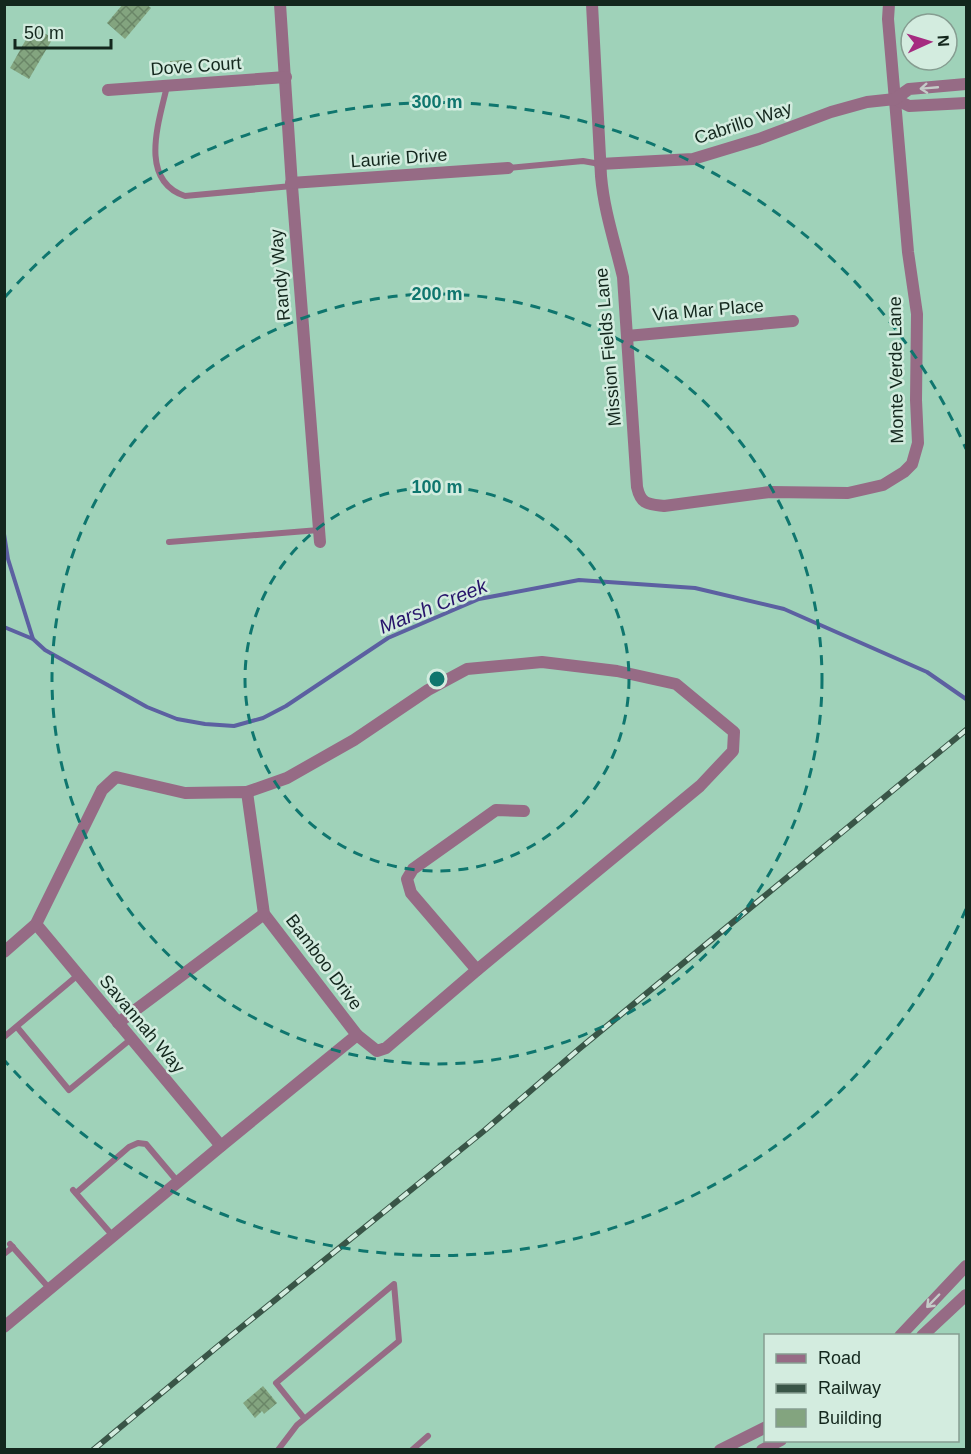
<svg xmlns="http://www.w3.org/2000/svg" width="971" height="1454" font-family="Helvetica,sans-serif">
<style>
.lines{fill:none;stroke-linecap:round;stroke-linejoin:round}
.stream{stroke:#5c60a1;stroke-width:4}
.building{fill:url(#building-cross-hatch)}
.service{stroke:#966b85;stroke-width:6}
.minor{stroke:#966b85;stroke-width:12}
.tertiary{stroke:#966b85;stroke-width:12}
.rail-casing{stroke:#395547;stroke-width:6}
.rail{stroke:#d3ecdf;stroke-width:4;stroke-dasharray:11;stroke-linecap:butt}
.oneway{stroke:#c4ccc8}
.ring{fill:none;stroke:#0f766e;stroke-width:3;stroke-dasharray:10 8}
.labels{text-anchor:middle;stroke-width:5;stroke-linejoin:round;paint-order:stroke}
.street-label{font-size:18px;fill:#13271d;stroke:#d3ecdf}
.water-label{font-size:20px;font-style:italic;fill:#26136a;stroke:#d3ecdf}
.centre{fill:#0f766e;stroke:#d3ecdf;stroke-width:3}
.ring-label{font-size:18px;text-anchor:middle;font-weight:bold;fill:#0f766e;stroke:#d3ecdf;stroke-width:5;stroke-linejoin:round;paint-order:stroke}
</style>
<defs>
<pattern id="building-cross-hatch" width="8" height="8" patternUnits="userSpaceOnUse" patternTransform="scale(1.5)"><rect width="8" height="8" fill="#83a47f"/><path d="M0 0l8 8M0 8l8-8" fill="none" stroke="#6a8667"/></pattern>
</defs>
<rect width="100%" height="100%" fill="#9fd2b9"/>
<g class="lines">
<g class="stream">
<path d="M 4,534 L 8,559 L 33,639"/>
<path d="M 4,627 L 33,639 L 45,650 L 147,707 L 177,719 L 205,724 L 234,726 L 263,718 L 286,706 L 388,638 L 479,599 L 579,580 L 695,588 L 784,609 L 927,672 L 966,699"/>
</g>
</g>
<g class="building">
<path d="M 123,4 L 146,4 L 151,8 L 125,39 L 107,23 Z"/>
<path d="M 33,27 L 53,38 L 29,79 L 10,68 Z"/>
<path d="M 185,60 L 186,72 L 170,73 L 170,61 Z"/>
<path d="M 263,1386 L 277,1403 L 264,1414 L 262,1411 L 255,1418 L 243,1403 Z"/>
</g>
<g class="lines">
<g class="service">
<path d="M 167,86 C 159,122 138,180 185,196 L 292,186"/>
<path d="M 508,168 L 583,161 L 600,164"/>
<path d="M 169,542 L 319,530"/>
<path d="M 17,1027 L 69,1090 L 131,1039"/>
<path d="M 4,1037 L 78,975"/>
<path d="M 73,1190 L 113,1236"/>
<path d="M 76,1193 L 129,1147 L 138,1143 L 146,1144 L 178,1182"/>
<path d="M 10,1244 L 49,1288"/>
<path d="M 4,1254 L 13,1247"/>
<path d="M 278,1450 L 297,1425 L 399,1341 L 394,1284 L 276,1383 L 304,1418"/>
<path d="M 412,1450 L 428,1436"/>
</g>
<g class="minor">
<path d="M 280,4 L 292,186 L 320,542"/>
<path d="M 592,4 L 601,176 C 604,211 615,243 623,277 L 637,487 C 641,505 648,504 664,506 L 770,492 L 848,493 L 883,485 L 904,472 L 912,464 L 918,443 L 916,400 L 917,314 L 908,252 L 888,19 L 889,4"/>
<path d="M 108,90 L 286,77"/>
<path d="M 895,99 L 909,106 L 966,103"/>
<path d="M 600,164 L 693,159 L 759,139 L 831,112 L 867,102 L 895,99 L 909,89 L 966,84"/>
<path d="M 291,183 L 508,168"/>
<path d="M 627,336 L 793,321"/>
<path d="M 247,792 L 287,778 L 354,740 L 428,690 L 467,669 L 542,662 L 617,671 L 676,684 L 734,732 L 733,751 L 700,786 L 477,970 L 386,1048 L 377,1051 L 357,1035"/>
<path d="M 36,924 L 221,1146"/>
<path d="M 4,952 L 36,924 L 102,790 L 116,777 L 185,793 L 247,792 L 264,914 L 357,1035 L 221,1146 L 4,1327"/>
<path d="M 477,970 L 411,893 L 407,879 L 413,869 L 496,810 L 524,811"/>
<path d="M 118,1023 L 264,914"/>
</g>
<g class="tertiary">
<path d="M 900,1336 L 966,1266"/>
<path d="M 922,1336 L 966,1295"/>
<path d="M 720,1450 L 766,1427"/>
<path d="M 762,1450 L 781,1440"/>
</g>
<defs>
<path id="rail" d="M 93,1450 L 217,1347 L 485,1130 L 579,1049 L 966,730"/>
</defs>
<use href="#rail" class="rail-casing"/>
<use href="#rail" class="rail"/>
</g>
<defs><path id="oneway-shaft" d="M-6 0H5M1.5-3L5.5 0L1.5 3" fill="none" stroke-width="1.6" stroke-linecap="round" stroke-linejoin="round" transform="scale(1.5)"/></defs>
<g class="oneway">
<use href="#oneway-shaft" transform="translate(929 88) rotate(175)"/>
<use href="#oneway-shaft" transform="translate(933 1301) rotate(134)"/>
</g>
<g class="ring">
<circle cx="437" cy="679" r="192"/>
<circle cx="437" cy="679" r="385"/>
<path d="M966 909A577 577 0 0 1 5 1061M5 297A577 577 0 0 1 966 449"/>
</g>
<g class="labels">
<g class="street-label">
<text transform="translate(196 66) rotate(-4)" y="6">Dove Court</text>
<text transform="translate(743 123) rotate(-18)" y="6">Cabrillo Way</text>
<text transform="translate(399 158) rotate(-4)" y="6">Laurie Drive</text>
<text transform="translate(280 275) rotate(-95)" y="6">Randy Way</text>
<text transform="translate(708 310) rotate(-5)" y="6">Via Mar Place</text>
<text transform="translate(608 347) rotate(-95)" y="6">Mission Fields Lane</text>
<text transform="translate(896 370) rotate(-91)" y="6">Monte Verde Lane</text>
<text transform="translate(324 962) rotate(53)" y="6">Bamboo Drive</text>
<text transform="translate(142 1024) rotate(50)" y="6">Savannah Way</text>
</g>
<g class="water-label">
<text transform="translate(433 606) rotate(-22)" y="7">Marsh Creek</text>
</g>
</g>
<circle cx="437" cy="679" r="9" class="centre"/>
<g class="ring-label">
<text x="437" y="108">300 m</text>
<text x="437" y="300">200 m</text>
<text x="437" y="493">100 m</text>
</g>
<rect width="971" height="1454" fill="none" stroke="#13271d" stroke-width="12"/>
<rect x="764" y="1334" width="195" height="108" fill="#d3ecdf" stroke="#869d91" stroke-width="1.5"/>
<rect x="776" y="1354" width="30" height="9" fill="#966b85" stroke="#869d91" stroke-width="1.5"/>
<text x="818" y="1364" font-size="18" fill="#13271d">Road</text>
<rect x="776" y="1384" width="30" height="9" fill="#395547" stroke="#869d91" stroke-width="1.5"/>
<text x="818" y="1394" font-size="18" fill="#13271d">Railway</text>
<rect x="776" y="1409" width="30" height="18" fill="#83a47f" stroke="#869d91" stroke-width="1.5"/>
<text x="818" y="1424" font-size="18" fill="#13271d">Building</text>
<g transform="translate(929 42) rotate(86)"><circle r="28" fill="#d3ecdf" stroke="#869d91" stroke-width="1.5"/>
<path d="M0-4.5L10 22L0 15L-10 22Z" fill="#a52b80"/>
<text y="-9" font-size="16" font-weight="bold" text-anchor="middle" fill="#13271d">N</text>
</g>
<path d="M15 39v9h96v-9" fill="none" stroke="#13271d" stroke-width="3"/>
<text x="24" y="39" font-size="18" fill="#13271d" stroke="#d3ecdf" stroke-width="4.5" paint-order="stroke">50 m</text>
</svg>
